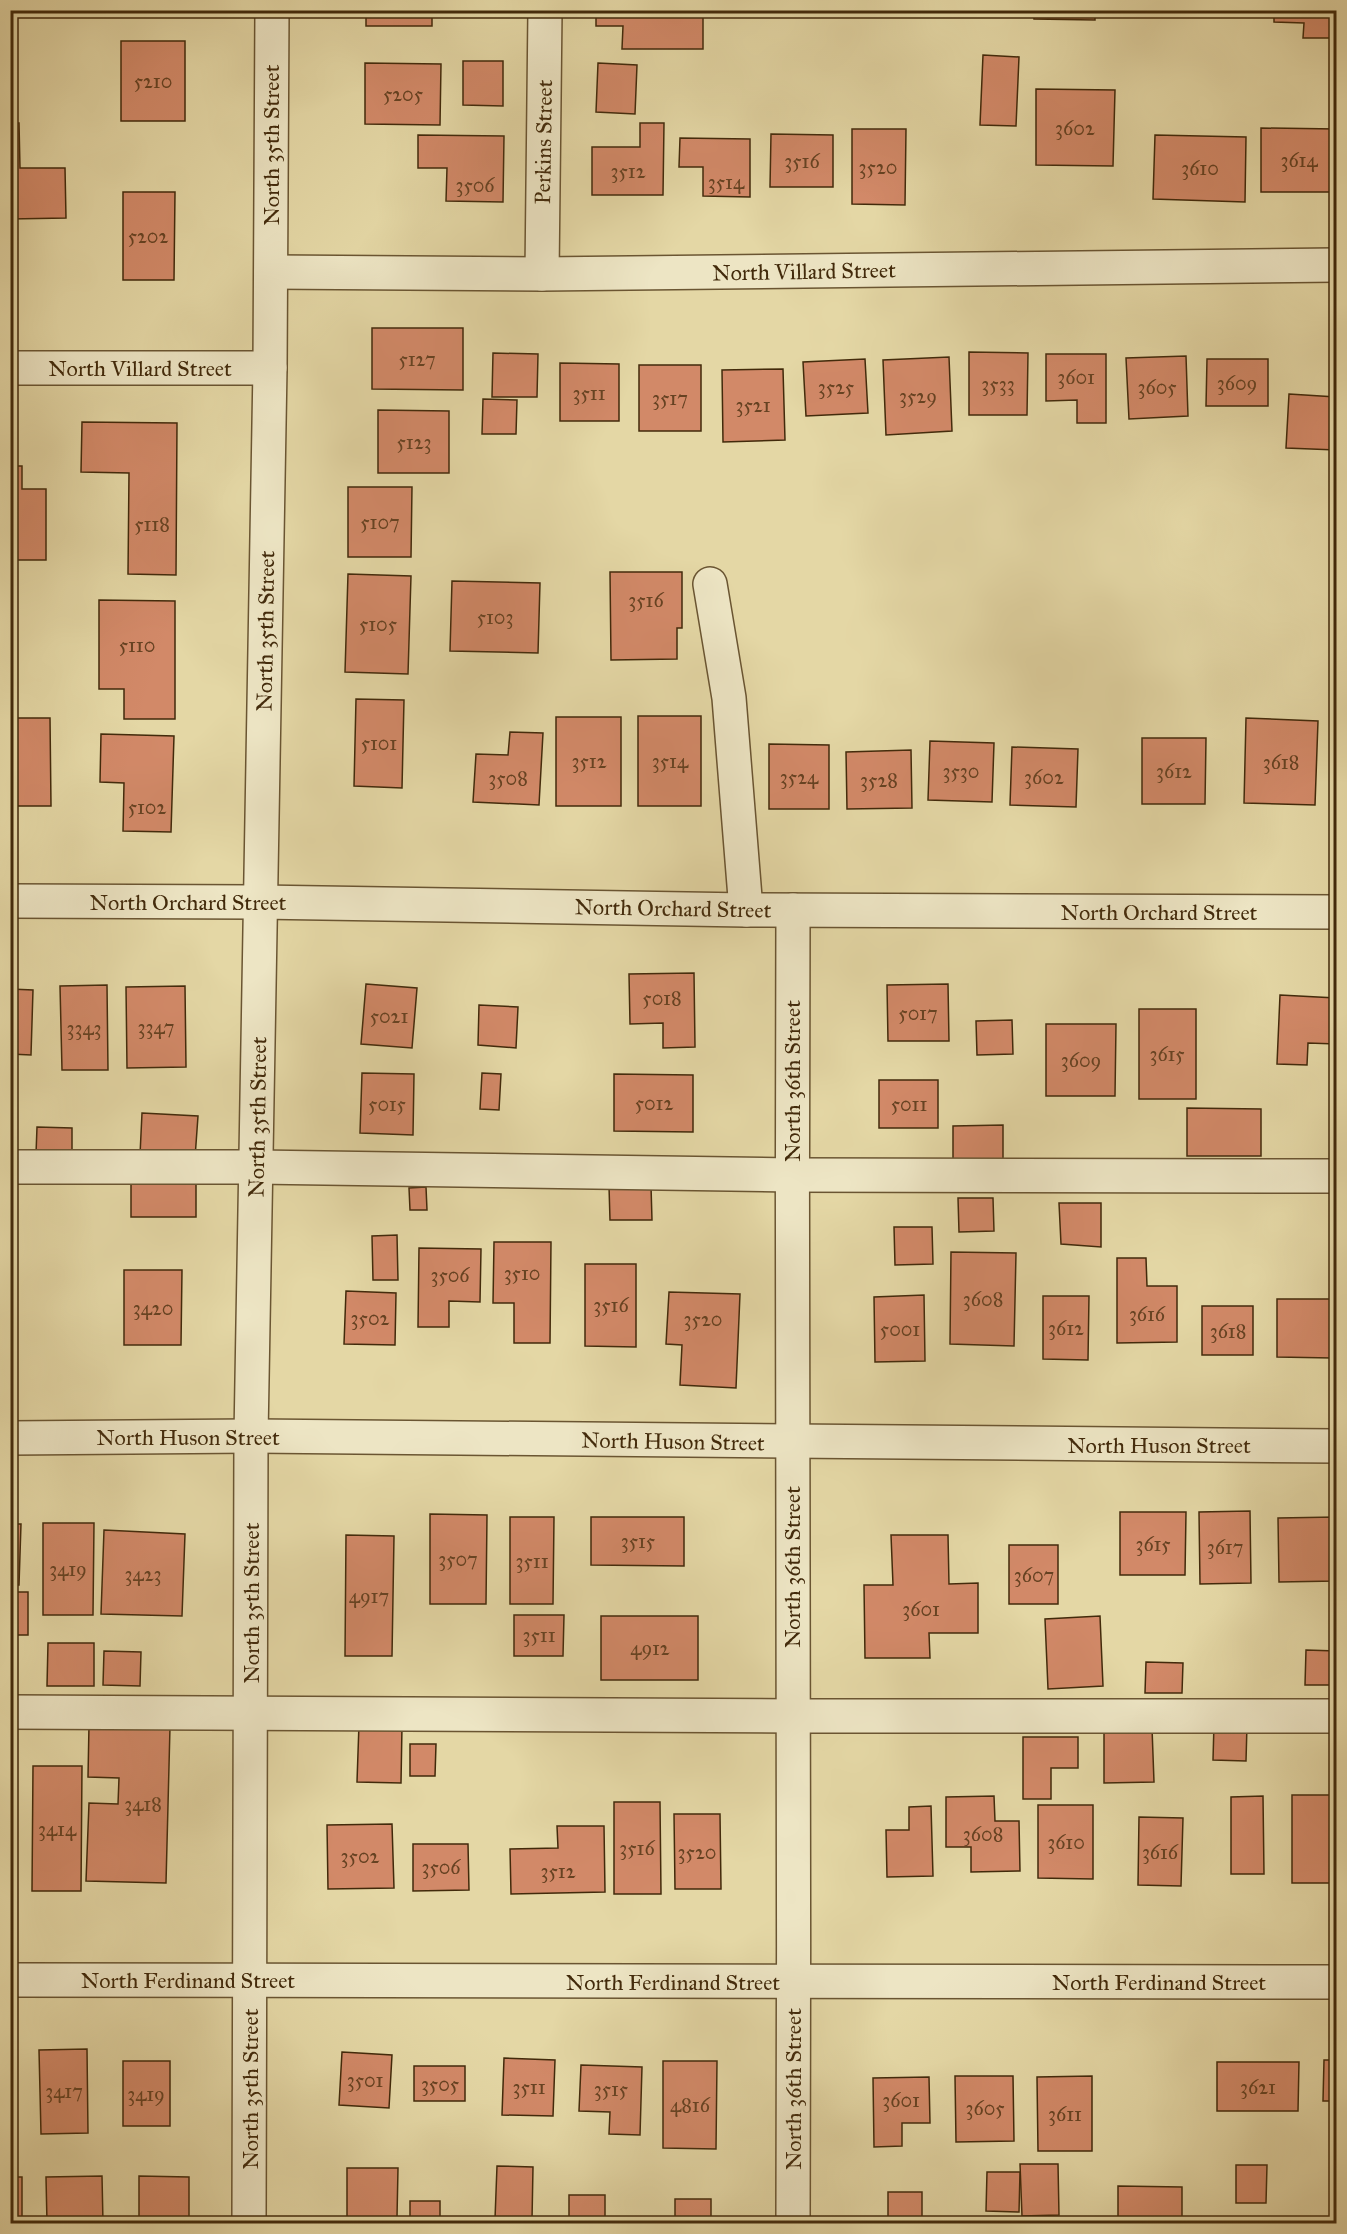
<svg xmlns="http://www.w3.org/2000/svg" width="1347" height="2234" font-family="'IM FELL Great Primer',serif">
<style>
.building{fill:#d28968;stroke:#422a0b;stroke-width:1.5}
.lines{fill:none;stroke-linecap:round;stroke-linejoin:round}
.minor-casing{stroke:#6a5532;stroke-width:36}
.minor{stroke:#ede5c4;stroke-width:33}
.labels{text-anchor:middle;stroke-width:5;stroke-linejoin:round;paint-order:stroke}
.number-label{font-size:20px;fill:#664222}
.street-label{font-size:22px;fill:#422a0b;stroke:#ede5c4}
</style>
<rect width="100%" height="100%" fill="#e4d7a5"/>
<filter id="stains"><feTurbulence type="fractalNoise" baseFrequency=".00333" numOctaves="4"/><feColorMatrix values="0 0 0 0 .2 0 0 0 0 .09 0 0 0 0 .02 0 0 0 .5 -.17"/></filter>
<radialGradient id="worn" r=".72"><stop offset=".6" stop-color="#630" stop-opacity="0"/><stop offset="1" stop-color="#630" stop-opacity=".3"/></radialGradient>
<g class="building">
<rect x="366" y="10" width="66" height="16"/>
<path d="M 596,10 L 703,10 L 703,49 L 622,49 L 623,26 L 596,26 Z"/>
<path d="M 1034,10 L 1095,10 L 1095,20 L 1034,19 Z"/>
<rect x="1195" y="10" width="60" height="4"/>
<path d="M 1274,10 L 1333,10 L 1333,38 L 1303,38 L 1304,23 L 1274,22 Z"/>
<rect x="121" y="41" width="64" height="80"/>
<path d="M 983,55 L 1019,57 L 1016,126 L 980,125 Z"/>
<path d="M 463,61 L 503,61 L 503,106 L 463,105 Z"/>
<path d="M 365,63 L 441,64 L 440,125 L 365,124 Z"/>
<path d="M 598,63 L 637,65 L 635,114 L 596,112 Z"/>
<path d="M 1036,89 L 1115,90 L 1113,166 L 1036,165 Z"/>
<path d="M 10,123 L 19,123 L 20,168 L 65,168 L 66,218 L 10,219 Z"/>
<path d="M 640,123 L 664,123 L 663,195 L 592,195 L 592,147 L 640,147 Z"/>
<path d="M 1261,128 L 1336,129 L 1336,192 L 1261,192 Z"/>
<path d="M 852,129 L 906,129 L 905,205 L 852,204 Z"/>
<path d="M 771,134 L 833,135 L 833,187 L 770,187 Z"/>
<path d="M 418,135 L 504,136 L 503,202 L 446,201 L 447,168 L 418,168 Z"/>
<path d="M 1155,135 L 1246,137 L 1245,202 L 1153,199 Z"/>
<path d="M 680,138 L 750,139 L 750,197 L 703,196 L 703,167 L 679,167 Z"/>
<path d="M 123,192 L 175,192 L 174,280 L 123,280 Z"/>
<path d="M 372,328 L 463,328 L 463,390 L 372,389 Z"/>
<path d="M 969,352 L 1028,353 L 1027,415 L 969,415 Z"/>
<path d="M 493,353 L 538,354 L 537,397 L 492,397 Z"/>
<path d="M 1046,354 L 1106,354 L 1106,423 L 1077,423 L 1077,400 L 1046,401 Z"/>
<path d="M 1186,356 L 1188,416 L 1129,419 L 1126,358 Z"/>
<path d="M 949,357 L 952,431 L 886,435 L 883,360 Z"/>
<path d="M 865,359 L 868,413 L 806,416 L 803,362 Z"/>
<path d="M 1207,359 L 1268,359 L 1268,406 L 1206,406 Z"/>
<path d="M 560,363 L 619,364 L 619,421 L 560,421 Z"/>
<rect x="639" y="365" width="62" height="66"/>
<path d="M 783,369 L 785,440 L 723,442 L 722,370 Z"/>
<path d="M 1289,394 L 1336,397 L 1336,450 L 1286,448 Z"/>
<path d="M 483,399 L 517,400 L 516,434 L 482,434 Z"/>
<path d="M 378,410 L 449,411 L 449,473 L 378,473 Z"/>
<path d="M 82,422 L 177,423 L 176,575 L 128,574 L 129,473 L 81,472 Z"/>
<path d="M 10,466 L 22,466 L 22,489 L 46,489 L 46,560 L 10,560 Z"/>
<path d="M 348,487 L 412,487 L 411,557 L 348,557 Z"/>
<path d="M 610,572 L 682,572 L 682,628 L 677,628 L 677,659 L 611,660 Z"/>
<path d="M 348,574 L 411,576 L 408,674 L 345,672 Z"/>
<path d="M 452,581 L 540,583 L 538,653 L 450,651 Z"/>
<path d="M 99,600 L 175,601 L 175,719 L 124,719 L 124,689 L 99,689 Z"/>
<path d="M 356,699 L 404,700 L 402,788 L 354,786 Z"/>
<rect x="638" y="716" width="63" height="90"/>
<rect x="556" y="717" width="65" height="89"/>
<path d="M 10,718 L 50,718 L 51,806 L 10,806 Z"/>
<path d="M 1246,718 L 1318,721 L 1315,805 L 1244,803 Z"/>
<path d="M 510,732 L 543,733 L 539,805 L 473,802 L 476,754 L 508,755 Z"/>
<path d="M 101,734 L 174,736 L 171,832 L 123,831 L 124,783 L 100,782 Z"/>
<path d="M 1142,738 L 1206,738 L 1205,804 L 1142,804 Z"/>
<path d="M 930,741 L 994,743 L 992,802 L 928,800 Z"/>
<path d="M 769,744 L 829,745 L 829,809 L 769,809 Z"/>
<path d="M 1012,747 L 1078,749 L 1076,807 L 1010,805 Z"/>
<path d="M 911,750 L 912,808 L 847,809 L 846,752 Z"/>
<path d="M 694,973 L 695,1047 L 663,1048 L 663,1023 L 630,1024 L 629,974 Z"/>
<path d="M 366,984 L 417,988 L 412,1048 L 361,1044 Z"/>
<path d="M 948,984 L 949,1041 L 888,1041 L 887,985 Z"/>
<path d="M 107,985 L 108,1070 L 62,1070 L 60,986 Z"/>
<path d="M 185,986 L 186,1067 L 127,1068 L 126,987 Z"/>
<path d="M 10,989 L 33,990 L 31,1055 L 10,1054 Z"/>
<path d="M 1280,995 L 1336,998 L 1336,1044 L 1308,1043 L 1307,1065 L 1277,1064 Z"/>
<path d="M 479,1005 L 518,1007 L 516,1048 L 478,1045 Z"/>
<rect x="1139" y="1009" width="57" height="90"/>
<path d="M 1012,1020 L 1013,1054 L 977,1055 L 976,1021 Z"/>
<path d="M 1046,1024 L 1116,1024 L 1115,1096 L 1046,1096 Z"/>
<path d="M 362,1073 L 414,1074 L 413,1135 L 360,1133 Z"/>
<path d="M 482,1073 L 501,1074 L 499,1110 L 480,1109 Z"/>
<path d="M 614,1074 L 693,1075 L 693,1132 L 614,1131 Z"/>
<rect x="879" y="1080" width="59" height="48"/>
<path d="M 1187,1108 L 1261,1109 L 1261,1156 L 1187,1156 Z"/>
<path d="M 142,1113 L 198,1116 L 195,1158 L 140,1155 Z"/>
<path d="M 1003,1125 L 1003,1159 L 953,1160 L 953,1126 Z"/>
<path d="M 37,1127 L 72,1128 L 72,1155 L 36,1154 Z"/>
<path d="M 131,1180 L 196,1181 L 196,1217 L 131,1217 Z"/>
<path d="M 609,1186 L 651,1186 L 652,1220 L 610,1220 Z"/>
<path d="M 426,1187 L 427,1210 L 410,1210 L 409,1188 Z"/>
<path d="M 958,1198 L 993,1198 L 994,1231 L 959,1232 Z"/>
<path d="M 1059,1203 L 1101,1203 L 1101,1247 L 1061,1244 Z"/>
<path d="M 894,1227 L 932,1227 L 933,1264 L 895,1265 Z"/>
<path d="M 397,1235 L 398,1280 L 373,1280 L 372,1236 Z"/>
<path d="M 494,1242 L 551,1242 L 550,1343 L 514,1343 L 514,1303 L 493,1303 Z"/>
<path d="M 419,1248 L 481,1249 L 480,1302 L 449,1301 L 449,1327 L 418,1327 Z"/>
<path d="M 951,1252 L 1016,1253 L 1014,1346 L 950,1344 Z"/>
<path d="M 1117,1258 L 1146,1258 L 1147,1286 L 1177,1286 L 1177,1342 L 1117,1343 Z"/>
<path d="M 585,1264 L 636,1264 L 636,1347 L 585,1346 Z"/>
<path d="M 124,1270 L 182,1270 L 181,1345 L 124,1345 Z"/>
<path d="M 346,1291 L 396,1293 L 395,1345 L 344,1344 Z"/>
<path d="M 669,1292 L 740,1294 L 736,1388 L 680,1385 L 682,1345 L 666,1344 Z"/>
<path d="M 924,1295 L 925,1361 L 875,1362 L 874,1297 Z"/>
<path d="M 1043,1296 L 1089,1296 L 1088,1360 L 1043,1359 Z"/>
<path d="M 1277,1299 L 1333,1299 L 1332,1358 L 1277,1357 Z"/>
<rect x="1202" y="1306" width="51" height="49"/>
<path d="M 1250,1511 L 1251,1583 L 1200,1584 L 1199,1512 Z"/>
<path d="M 1120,1512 L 1186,1512 L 1185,1575 L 1120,1575 Z"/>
<path d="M 430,1514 L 487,1515 L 486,1604 L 430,1604 Z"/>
<path d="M 510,1517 L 554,1517 L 553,1604 L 510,1604 Z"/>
<path d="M 591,1517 L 684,1517 L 684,1566 L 591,1565 Z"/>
<path d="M 1336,1517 L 1336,1581 L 1279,1582 L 1278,1518 Z"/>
<path d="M 43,1523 L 94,1523 L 93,1615 L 43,1615 Z"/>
<path d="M 10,1524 L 21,1524 L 19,1585 L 10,1585 Z"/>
<path d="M 104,1530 L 185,1534 L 182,1616 L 101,1614 Z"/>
<path d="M 346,1535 L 394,1536 L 392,1656 L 345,1656 Z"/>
<path d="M 891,1535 L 948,1535 L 949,1584 L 978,1583 L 978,1633 L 929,1633 L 930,1658 L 865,1658 L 864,1585 L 893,1585 Z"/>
<rect x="1009" y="1545" width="49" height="59"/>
<rect x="10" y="1592" width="18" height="43"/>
<path d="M 514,1615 L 564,1615 L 563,1656 L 514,1656 Z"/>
<rect x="601" y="1616" width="97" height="64"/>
<path d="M 1100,1616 L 1103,1686 L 1048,1689 L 1045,1619 Z"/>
<path d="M 48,1643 L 94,1643 L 94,1686 L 47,1686 Z"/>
<path d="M 1306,1650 L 1336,1651 L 1336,1685 L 1305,1685 Z"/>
<path d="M 104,1651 L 141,1652 L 140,1686 L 103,1685 Z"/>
<path d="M 1146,1662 L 1183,1663 L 1182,1693 L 1145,1693 Z"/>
<path d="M 359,1724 L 402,1726 L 401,1783 L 357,1782 Z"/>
<path d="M 1214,1724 L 1247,1725 L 1246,1761 L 1213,1760 Z"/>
<path d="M 89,1725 L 170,1727 L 166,1883 L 86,1881 L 89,1803 L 118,1804 L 119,1778 L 88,1777 Z"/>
<path d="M 1104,1728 L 1152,1728 L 1154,1782 L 1104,1783 Z"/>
<path d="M 1023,1737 L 1078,1737 L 1078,1768 L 1051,1768 L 1051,1799 L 1023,1799 Z"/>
<path d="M 410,1744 L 436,1744 L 435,1776 L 410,1776 Z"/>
<path d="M 33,1766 L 82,1766 L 81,1891 L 32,1891 Z"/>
<rect x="1292" y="1795" width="44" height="88"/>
<path d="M 994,1796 L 995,1821 L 1019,1821 L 1020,1871 L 971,1872 L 971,1847 L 946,1847 L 946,1797 Z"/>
<path d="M 1263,1796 L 1264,1874 L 1231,1874 L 1231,1797 Z"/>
<path d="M 614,1802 L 660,1802 L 661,1894 L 614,1894 Z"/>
<path d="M 1038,1805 L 1093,1805 L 1093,1879 L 1038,1878 Z"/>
<path d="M 931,1806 L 933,1876 L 887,1877 L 886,1830 L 909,1830 L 909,1807 Z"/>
<path d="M 674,1814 L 720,1814 L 721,1889 L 675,1889 Z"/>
<path d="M 1139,1817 L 1183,1818 L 1181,1886 L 1138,1885 Z"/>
<path d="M 392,1824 L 394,1888 L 328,1889 L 327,1825 Z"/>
<path d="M 557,1826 L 604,1826 L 605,1892 L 511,1894 L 510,1849 L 558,1848 Z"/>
<path d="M 413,1844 L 468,1844 L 469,1890 L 413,1891 Z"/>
<path d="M 10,2046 L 14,2046 L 13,2103 L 10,2103 Z"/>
<path d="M 87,2049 L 88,2133 L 41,2134 L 39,2050 Z"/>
<path d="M 342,2052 L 392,2055 L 389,2108 L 339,2105 Z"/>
<path d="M 504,2058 L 555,2060 L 553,2116 L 502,2115 Z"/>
<path d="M 1324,2060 L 1336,2060 L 1336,2101 L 1323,2101 Z"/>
<rect x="123" y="2061" width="47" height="65"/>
<path d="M 663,2061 L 717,2061 L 716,2149 L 663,2148 Z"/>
<path d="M 1217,2062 L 1299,2062 L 1298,2111 L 1217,2111 Z"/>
<path d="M 581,2065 L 642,2067 L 640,2135 L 609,2134 L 610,2112 L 579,2111 Z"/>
<rect x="414" y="2066" width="51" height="35"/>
<path d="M 955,2076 L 1013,2076 L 1014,2141 L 956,2142 Z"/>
<path d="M 1092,2076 L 1092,2151 L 1038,2151 L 1037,2077 Z"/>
<path d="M 929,2077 L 930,2123 L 902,2123 L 902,2146 L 874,2147 L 873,2078 Z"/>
<path d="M 1020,2164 L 1058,2164 L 1059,2215 L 1022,2216 Z"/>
<path d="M 1236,2165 L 1267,2165 L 1266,2203 L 1236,2203 Z"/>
<path d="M 497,2166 L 533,2167 L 532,2220 L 495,2219 Z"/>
<path d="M 347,2168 L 398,2168 L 397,2217 L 347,2217 Z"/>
<path d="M 987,2172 L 1020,2172 L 1019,2212 L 986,2211 Z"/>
<path d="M 102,2176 L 103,2223 L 47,2223 L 46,2177 Z"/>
<path d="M 139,2176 L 189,2177 L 189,2221 L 139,2221 Z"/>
<rect x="10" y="2177" width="12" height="43"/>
<path d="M 1118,2186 L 1182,2187 L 1182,2224 L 1118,2224 Z"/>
<rect x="888" y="2192" width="34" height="31"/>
<rect x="569" y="2195" width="36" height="29"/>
<rect x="675" y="2199" width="36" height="24"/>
<rect x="410" y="2201" width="30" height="22"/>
</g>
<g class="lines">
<defs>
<g id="minor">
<path d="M 271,272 L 542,274 L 1336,265"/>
<path d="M 542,274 L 545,10"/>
<path d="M 10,368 L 270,368"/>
<path d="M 710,584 L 729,698 L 746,910"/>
<path d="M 10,901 L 259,902 L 746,910 L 1336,912"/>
<path d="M 793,910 C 791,1348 795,1786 793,2224"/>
<path d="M 10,1167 L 257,1167 L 791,1175 L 1336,1176"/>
<path d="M 10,1438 L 251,1436 L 1336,1446"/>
<path d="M 10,1712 L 793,1716 L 1336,1716"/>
<path d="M 10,1980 L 1336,1982"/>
<path d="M 249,2224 L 251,1436 L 270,368 L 272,10"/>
</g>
</defs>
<use href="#minor" class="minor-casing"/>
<use href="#minor" class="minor"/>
</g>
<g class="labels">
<g class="number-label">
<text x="153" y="88">5210</text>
<text x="403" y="101">5205</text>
<text x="1075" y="135">3602</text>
<text x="1299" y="167">3614</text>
<text x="802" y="168">3516</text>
<text x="878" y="174">3520</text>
<text x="1200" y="175">3610</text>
<text x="628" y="178">3512</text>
<text x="726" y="189">3514</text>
<text x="475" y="192">3506</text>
<text x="148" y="243">5202</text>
<text x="417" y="366">5127</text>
<text x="1076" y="384">3601</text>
<text x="1237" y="390">3609</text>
<text x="998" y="391">3533</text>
<text x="836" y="394">3525</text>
<text x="1157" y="394">3605</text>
<text x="589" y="400">3511</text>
<text x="918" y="403">3529</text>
<text x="670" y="405">3517</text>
<text x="753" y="412">3521</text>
<text x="414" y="449">5123</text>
<text x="380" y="529">5107</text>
<text x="152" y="531">5118</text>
<text x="646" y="607">3516</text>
<text x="495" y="624">5103</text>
<text x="378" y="631">5105</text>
<text x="137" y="652">5110</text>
<text x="379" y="750">5101</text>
<text x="589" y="768">3512</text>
<text x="670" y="768">3514</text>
<text x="1281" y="769">3618</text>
<text x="961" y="778">3530</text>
<text x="1174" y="778">3612</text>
<text x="799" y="784">3524</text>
<text x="1044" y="784">3602</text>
<text x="508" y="785">3508</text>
<text x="879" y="787">3528</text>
<text x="147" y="814">5102</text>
<text x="662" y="1005">5018</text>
<text x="918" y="1020">5017</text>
<text x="389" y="1023">5021</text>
<text x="156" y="1034">3347</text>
<text x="84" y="1035">3343</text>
<text x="1167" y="1061">3615</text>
<text x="1081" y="1067">3609</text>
<text x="654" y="1110">5012</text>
<text x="387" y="1111">5015</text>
<text x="909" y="1111">5011</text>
<text x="522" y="1280">3510</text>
<text x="450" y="1282">3506</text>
<text x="983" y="1306">3608</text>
<text x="611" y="1312">3516</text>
<text x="153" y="1315">3420</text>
<text x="1147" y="1321">3616</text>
<text x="370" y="1325">3502</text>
<text x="703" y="1326">3520</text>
<text x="1066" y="1335">3612</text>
<text x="900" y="1336">5001</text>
<text x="1228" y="1338">3618</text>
<text x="638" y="1548">3515</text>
<text x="1153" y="1551">3615</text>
<text x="1225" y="1554">3617</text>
<text x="458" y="1566">3507</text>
<text x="532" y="1568">3511</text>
<text x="68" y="1576">3419</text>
<text x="143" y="1581">3423</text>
<text x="1034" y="1582">3607</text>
<text x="369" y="1603">4917</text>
<text x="921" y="1616">3601</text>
<text x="539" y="1642">3511</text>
<text x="650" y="1655">4912</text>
<text x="143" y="1811">3418</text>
<text x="57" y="1836">3414</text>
<text x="983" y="1841">3608</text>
<text x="1066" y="1849">3610</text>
<text x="637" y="1855">3516</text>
<text x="697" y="1859">3520</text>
<text x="1160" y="1859">3616</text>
<text x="360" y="1863">3502</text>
<text x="441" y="1874">3506</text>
<text x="558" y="1878">3512</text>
<text x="365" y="2087">3501</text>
<text x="440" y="2091">3505</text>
<text x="529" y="2094">3511</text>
<text x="1258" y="2094">3621</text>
<text x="611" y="2096">3515</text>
<text x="64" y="2098">3417</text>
<text x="146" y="2101">3419</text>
<text x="901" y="2107">3601</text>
<text x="690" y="2112">4816</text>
<text x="985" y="2115">3605</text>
<text x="1065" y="2121">3611</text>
</g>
<g class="street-label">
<text transform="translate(543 142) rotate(-89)" y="8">Perkins Street</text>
<text transform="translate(271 145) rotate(-90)" y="8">North 35th Street</text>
<text transform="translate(804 271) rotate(-1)" y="8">North Villard Street</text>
<text x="140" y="376">North Villard Street</text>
<text transform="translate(265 631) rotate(-89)" y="8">North 35th Street</text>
<text x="188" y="910">North Orchard Street</text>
<text transform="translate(673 908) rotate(1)" y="8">North Orchard Street</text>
<text x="1159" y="920">North Orchard Street</text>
<text transform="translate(792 1081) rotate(-90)" y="8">North 36th Street</text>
<text transform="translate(257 1117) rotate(-89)" y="8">North 35th Street</text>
<text x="188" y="1445">North Huson Street</text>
<text transform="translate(673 1441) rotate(1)" y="8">North Huson Street</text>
<text x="1159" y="1453">North Huson Street</text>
<text transform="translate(792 1567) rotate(-90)" y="8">North 36th Street</text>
<text transform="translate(251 1603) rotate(-90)" y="8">North 35th Street</text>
<text x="188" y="1988">North Ferdinand Street</text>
<text x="673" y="1990">North Ferdinand Street</text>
<text x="1159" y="1990">North Ferdinand Street</text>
<text transform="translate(250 2089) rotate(-90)" y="8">North 35th Street</text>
<text transform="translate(793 2089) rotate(-90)" y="8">North 36th Street</text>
</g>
</g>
<rect width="1347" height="2234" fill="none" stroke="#e4d7a5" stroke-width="36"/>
<rect x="12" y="12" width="1323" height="2210" fill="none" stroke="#422a0b" stroke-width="3"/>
<rect x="18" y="18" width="1311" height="2198" fill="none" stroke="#422a0b" stroke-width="1.5"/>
<rect width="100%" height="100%" filter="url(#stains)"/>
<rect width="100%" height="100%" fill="url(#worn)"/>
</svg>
